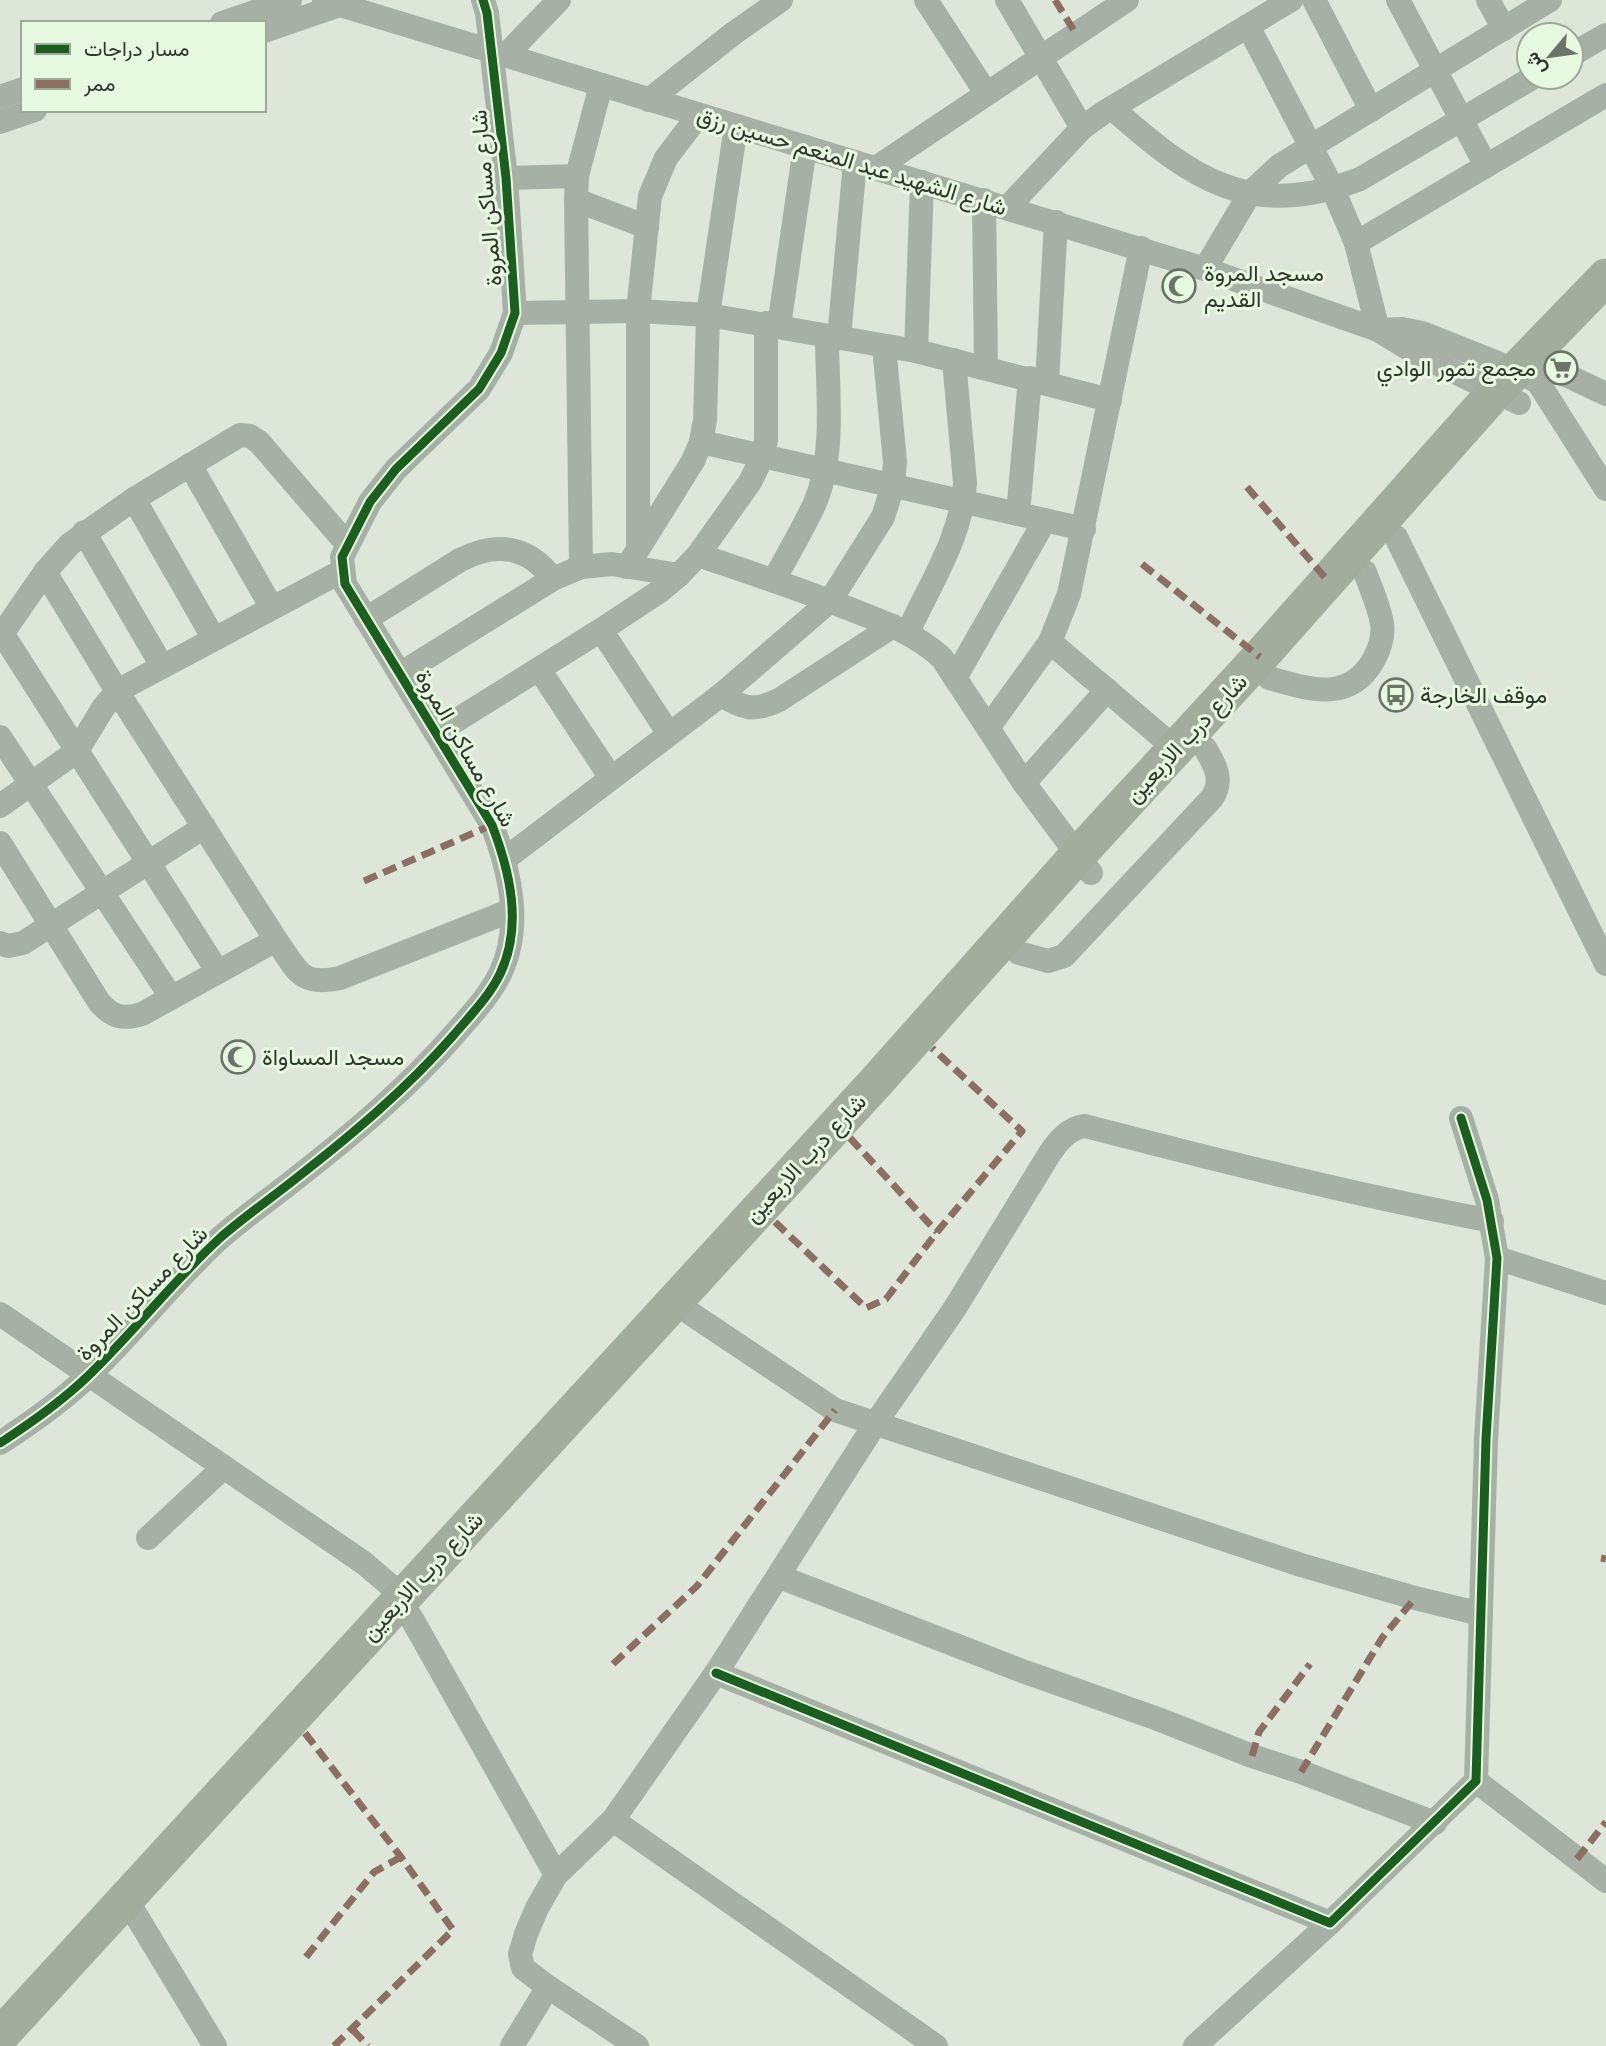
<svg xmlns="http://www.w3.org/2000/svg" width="1606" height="2046" font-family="Spectral,Vazirmatn,serif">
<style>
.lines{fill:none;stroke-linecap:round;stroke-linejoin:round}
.minor{stroke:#a7b0a4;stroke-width:24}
.highway{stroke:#a2ad9d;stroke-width:37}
.quiet{stroke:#8d6e63;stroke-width:7;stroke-dasharray:14 7;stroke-linecap:butt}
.cycleway-casing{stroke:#e7f8e1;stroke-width:13}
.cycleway{stroke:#1b5e20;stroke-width:9}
.labels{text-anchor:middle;stroke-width:6;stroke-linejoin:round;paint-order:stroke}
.street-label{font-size:23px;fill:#2f362d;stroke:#e7f8e1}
.poi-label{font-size:23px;fill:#2f362d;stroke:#e7f8e1;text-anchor:start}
</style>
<rect width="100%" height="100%" fill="#dde6d9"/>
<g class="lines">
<g class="minor">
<path d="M 324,0 L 1205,269 L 1378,330 L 1419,355 L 1519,403"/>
<path d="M 926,0 L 986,93"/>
<path d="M 1007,0 L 1082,128"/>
<path d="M 1314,0 L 1371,110"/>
<path d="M 1398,0 L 1486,166"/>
<path d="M 1488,0 L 1504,29"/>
<path d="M 222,23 L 290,0"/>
<path d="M 1248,26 L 1333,189 L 1356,243 L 1378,330"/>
<path d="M 264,31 L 340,5"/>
<path d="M 1571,55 L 1606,35"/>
<path d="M 505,56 L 559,0"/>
<path d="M 0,97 L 23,89"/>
<path d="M 649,100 L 734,33 L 781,0"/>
<path d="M 1112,108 C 1192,179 1250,221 1360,179 L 1534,77"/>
<path d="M 0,122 L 35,110"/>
<path d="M 876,168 L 1127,0"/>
<path d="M 506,178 L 577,176"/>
<path d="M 576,200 L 647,227"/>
<path d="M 984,200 L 986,367"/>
<path d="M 1008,207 L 1082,128 L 1103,113 L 1291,0"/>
<path d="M 1356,243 L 1606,95"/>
<path d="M 1205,269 L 1250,193 L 1279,166 L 1550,0"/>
<path d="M 515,313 L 638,311 L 708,315 L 916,351 L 1110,400"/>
<path d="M 779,326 L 805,147"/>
<path d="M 1378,330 L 1402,329 L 1422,333 L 1515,370 L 1538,382 L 1606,489"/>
<path d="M 839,338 L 855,162"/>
<path d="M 916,351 L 922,182"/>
<path d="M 1551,368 L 1606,394"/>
<path d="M 1047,382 L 1056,222"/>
<path d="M 701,442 L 1084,529"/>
<path d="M 190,465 L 272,608"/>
<path d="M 134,499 L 214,639"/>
<path d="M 1018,514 L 1030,378"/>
<path d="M 84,532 L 162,666"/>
<path d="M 1396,537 L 1606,964"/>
<path d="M 638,547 L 638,311 L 650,196 L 666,158 L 699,115"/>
<path d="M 698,555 C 746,571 794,587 842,606 C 878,620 913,631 942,658 L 1024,783 L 1091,873"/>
<path d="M 581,567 L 576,200 L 577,176 L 601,85"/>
<path d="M 627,567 L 693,461 L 701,442 L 705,420 L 708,315 L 736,126"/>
<path d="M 45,572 L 117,691 L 276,940 C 297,969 299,987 340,978 L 512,910"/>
<path d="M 774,580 C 788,554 803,529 815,503 C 836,453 827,389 827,336"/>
<path d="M 366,619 L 460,560 C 497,541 528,546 553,579"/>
<path d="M 601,630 L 669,734"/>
<path d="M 908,632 C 930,584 962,536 965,483 L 954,360"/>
<path d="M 2,633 L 218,972"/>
<path d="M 0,637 L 45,572 L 70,544 L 134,499 L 240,435 L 250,436 L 259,442 L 347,544"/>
<path d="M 1050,642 L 1176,749"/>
<path d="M 539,669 L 611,778"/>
<path d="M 400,674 L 553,579 L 581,567 L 612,564 L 679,575"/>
<path d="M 955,678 L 1045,520"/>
<path d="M 1269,678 C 1308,689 1350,704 1374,659 C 1380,648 1384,637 1382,623 C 1379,606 1371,589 1365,572"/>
<path d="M 721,695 C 745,709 753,712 779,700 L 893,626"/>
<path d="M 988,728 L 1050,642 L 1069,594 L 1141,248"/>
<path d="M 436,733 L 601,630 L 660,591 L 679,575 L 698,555 L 750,482 L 763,456 L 766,440 L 766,323"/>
<path d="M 0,737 L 171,997"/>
<path d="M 1024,783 L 1107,690"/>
<path d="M 0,806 L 77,751 L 103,708 L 117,691 L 342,571"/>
<path d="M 0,843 L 99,1002 C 112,1017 123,1020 142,1014 L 276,940"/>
<path d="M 505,859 L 721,695 L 830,601 L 883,517 L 893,485 L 895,462 L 884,346"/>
<path d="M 0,943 L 8,946 L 23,943 L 204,827"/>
<path d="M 1019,953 L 1048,961 L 1064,956 L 1212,798 C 1224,780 1215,765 1205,748"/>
<path d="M 1497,1258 L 1606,1293"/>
<path d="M 690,1313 L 835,1410 L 1301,1565 L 1415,1598 L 1481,1614"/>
<path d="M 0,1314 L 364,1563 L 392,1587 L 412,1619 L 556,1875"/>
<path d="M 0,1443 C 31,1423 61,1402 88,1376 C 134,1332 173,1281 220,1238 C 245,1216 273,1197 299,1176 C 354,1133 406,1089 452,1037 C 468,1018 489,997 500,974 C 523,926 510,872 492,825 L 345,584 L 342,557 L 370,502 L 396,469 L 479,389 L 501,353 L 515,313 L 506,178 L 487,13 L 483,0"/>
<path d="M 148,1538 L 224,1467"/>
<path d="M 780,1577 L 1017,1669 L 1158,1719 L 1252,1756 L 1301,1772 L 1435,1823"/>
<path d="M 716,1673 L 1330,1923 L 1476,1781 L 1486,1439 L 1497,1258 L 1487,1200 L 1461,1118"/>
<path d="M 1476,1781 L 1606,1881"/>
<path d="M 613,1820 L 936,2046"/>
<path d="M 125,1897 L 215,2046"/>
<path d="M 548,1987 L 523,1968 L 520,1954 L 526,1934 L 537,1908 L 556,1875 L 613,1820 L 716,1673 L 875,1424 L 955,1308 L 1050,1153 C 1059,1140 1069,1128 1085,1126 C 1220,1161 1355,1195 1492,1221"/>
<path d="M 512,2046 L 548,1987 L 637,2046"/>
<path d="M 1195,2046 L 1330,1923"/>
</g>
<path class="highway" d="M 0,2036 L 877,1081 L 1077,856 L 1260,657 L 1496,391 L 1606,277"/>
<g class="quiet">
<path d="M 1055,0 L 1076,34"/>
<path d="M 1247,487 L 1328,581"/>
<path d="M 1142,564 L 1260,657"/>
<path d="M 364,881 L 492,825"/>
<path d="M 850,1138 L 937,1232"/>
<path d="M 775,1222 L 866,1308 L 886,1299 L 937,1232 L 1022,1131 L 932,1048"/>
<path d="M 1601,1558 L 1606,1559"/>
<path d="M 613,1664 L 697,1586 L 835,1410"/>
<path d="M 305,1733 L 401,1857 L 453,1930 L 334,2046"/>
<path d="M 1252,1756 L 1259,1732 L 1310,1664"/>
<path d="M 1301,1772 L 1382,1638 L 1415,1598"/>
<path d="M 1577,1859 L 1606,1822"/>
<path d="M 306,1957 L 374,1872 L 401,1857"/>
<path d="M 353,2030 L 368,2046"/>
</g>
<defs>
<g id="cycleway">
<path d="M 0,1443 C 31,1423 61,1402 88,1376 C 134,1332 173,1281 220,1238 C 245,1216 273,1197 299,1176 C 354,1133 406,1089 452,1037 C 468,1018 489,997 500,974 C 523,926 510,872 492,825 L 345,584 L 342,557 L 370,502 L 396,469 L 479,389 L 501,353 L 515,313 L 506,178 L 487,13 L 483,0"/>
<path d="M 716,1673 L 1330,1923 L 1476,1781 L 1486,1439 L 1497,1258 L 1487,1200 L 1461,1118"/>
</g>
</defs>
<use href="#cycleway" class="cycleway-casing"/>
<use href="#cycleway" class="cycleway"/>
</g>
<defs>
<symbol id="mosque-ring" viewBox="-11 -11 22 22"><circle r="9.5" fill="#e7f8e1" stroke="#6c7469" stroke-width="1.5"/><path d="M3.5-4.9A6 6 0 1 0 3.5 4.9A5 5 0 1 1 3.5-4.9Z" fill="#6c7469"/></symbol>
<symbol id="supermarket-ring" viewBox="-11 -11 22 22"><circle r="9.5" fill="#e7f8e1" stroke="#6c7469" stroke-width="1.5"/><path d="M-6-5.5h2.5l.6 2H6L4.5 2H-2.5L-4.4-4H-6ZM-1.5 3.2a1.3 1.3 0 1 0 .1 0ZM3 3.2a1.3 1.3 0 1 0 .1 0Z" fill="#6c7469"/></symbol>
<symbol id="bus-ring" viewBox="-11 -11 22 22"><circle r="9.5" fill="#e7f8e1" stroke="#6c7469" stroke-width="1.5"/><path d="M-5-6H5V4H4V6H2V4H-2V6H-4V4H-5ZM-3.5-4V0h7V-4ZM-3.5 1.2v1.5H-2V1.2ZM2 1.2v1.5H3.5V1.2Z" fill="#6c7469"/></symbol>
</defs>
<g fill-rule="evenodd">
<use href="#mosque-ring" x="1160" y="267" width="38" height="38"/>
<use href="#supermarket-ring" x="1542" y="349" width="38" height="38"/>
<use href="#bus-ring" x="1377" y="676" width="38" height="38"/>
<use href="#mosque-ring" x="219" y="1038" width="38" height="38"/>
</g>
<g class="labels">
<g class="street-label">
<text transform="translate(852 161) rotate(17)" y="8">شارع الشهيد عبد المنعم حسين رزق</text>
<text transform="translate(486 198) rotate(-95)" y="8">شارع مساكن المروة</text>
<text transform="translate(1186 738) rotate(-47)" y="8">شارع درب الاربعين</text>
<text transform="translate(466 748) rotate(60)" y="8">شارع مساكن المروة</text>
<text transform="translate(805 1158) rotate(-47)" y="8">شارع درب الاربعين</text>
<text transform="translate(142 1293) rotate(-46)" y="8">شارع مساكن المروة</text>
<text transform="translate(422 1576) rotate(-47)" y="8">شارع درب الاربعين</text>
</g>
<g class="poi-label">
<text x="1204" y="281">مسجد المروة<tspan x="1204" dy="26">القديم</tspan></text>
<text x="1536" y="376" text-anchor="end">مجمع تمور الوادي</text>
<text x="1420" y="703">موقف الخارجة</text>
<text x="262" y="1065">مسجد المساواة</text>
</g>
</g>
<rect x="21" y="21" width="245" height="91" fill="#e7f8e1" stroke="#9daa99" stroke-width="2"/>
<rect x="35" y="44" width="35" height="10" fill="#1b5e20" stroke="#9daa99" stroke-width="2"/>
<text x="84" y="56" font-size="21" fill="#2f362d">مسار دراجات</text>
<rect x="35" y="79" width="35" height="10" fill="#8d6e63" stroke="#9daa99" stroke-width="2"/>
<text x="84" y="91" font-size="21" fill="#2f362d">ممر</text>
<g transform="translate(1550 56) rotate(241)"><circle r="33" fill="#e7f8e1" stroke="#9daa99" stroke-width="2"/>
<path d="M0-5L12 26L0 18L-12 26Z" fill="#6c7469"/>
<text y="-10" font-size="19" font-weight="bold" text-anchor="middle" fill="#2f362d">ش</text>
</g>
</svg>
